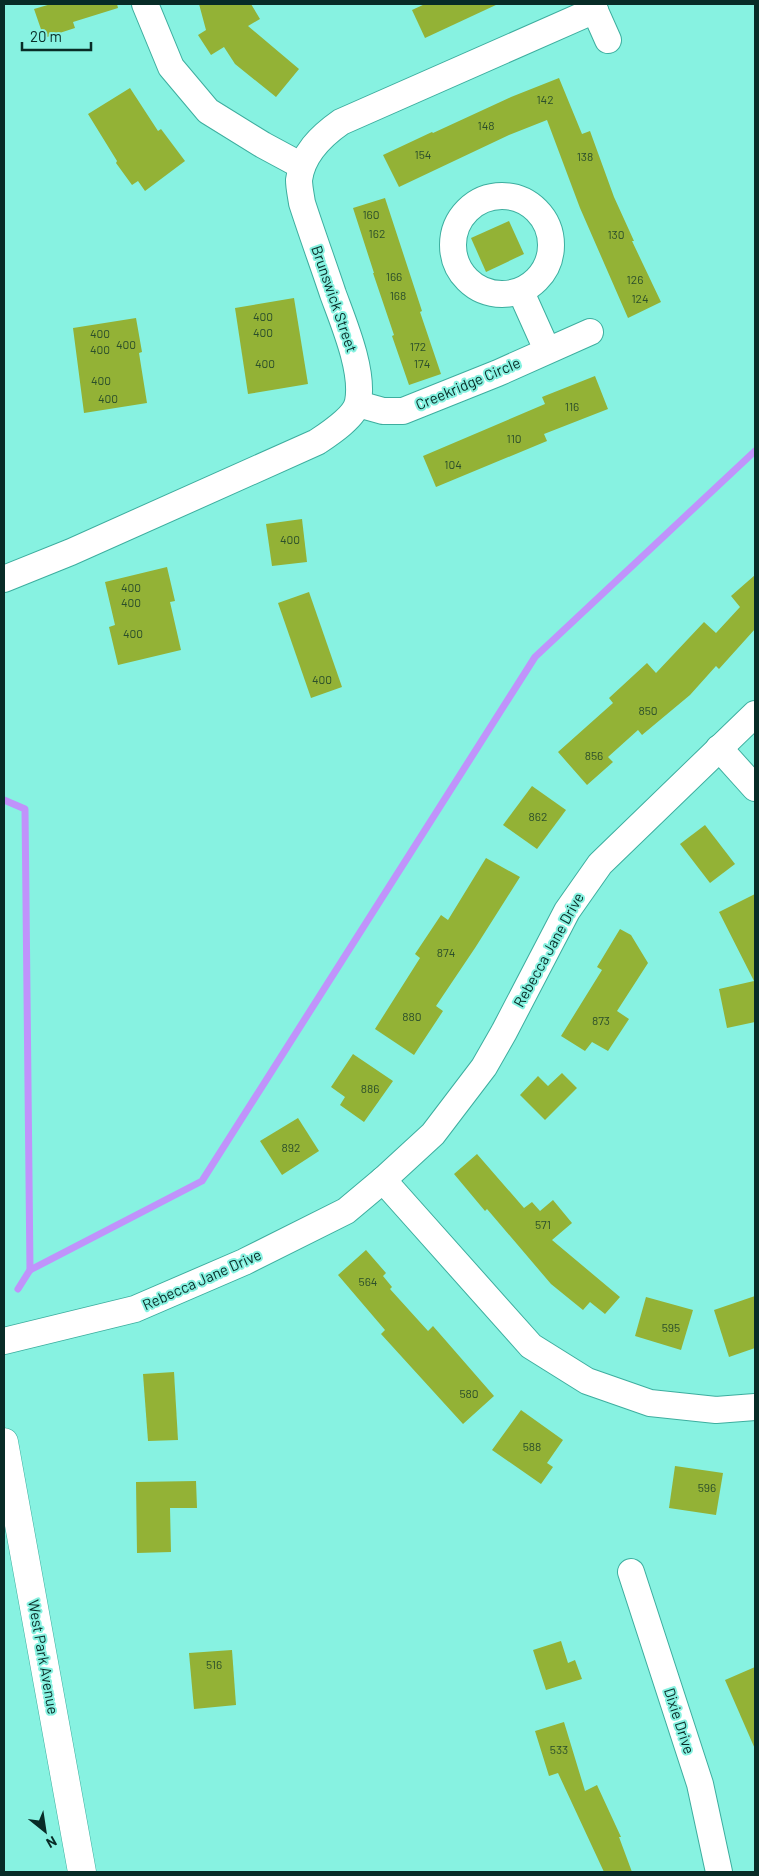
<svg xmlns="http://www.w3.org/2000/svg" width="759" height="1876" font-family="Barlow,sans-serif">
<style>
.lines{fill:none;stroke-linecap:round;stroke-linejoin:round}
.stream{stroke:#c093fb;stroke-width:7}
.building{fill:#93b236}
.street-casing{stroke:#3dae9f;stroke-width:28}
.secondary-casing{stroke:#3dae9f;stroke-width:29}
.street{stroke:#fff;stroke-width:26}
.secondary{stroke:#fff;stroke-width:28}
.labels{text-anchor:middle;stroke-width:4;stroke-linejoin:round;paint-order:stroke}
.number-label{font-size:12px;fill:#2b4e2b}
.street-label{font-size:15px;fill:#082c27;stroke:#87f2e1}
</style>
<rect width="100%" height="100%" fill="#87f2e1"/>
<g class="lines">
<g class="stream">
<path d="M 4,800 L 25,809 L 30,1270"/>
<path d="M 18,1289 L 30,1270 L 202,1181 L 535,657 L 755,451"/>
</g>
</g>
<g class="building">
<path d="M 51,4 L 117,4 L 118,8 L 73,22 L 75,28 L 44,38 L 34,9 Z"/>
<path d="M 199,4 L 251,4 L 260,19 L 248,26 L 299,69 L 276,97 L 235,64 L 224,47 L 211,55 L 198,35 L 206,30 Z"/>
<path d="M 425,4 L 498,4 L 425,38 L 412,10 Z"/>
<path d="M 559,78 L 582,134 L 590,131 L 614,197 L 634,241 L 632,241 L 661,302 L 628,318 L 580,208 L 547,120 L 509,135 L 399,187 L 383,155 L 432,132 L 433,133 L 511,97 Z"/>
<path d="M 130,88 L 158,131 L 161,129 L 185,161 L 145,191 L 138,181 L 132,185 L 116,163 L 117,161 L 88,114 Z"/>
<path d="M 385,198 L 422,311 L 420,312 L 441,374 L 409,385 L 392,336 L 394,335 L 373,273 L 374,273 L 353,208 Z"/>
<path d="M 509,221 L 524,254 L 486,272 L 471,238 Z"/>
<path d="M 294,298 L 308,384 L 248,394 L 235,308 Z"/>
<path d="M 136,318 L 142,352 L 139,353 L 147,403 L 84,413 L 73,328 Z"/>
<path d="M 595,376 L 608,409 L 544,434 L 547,441 L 436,487 L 423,456 L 545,404 L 542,397 Z"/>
<path d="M 302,519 L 307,562 L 272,566 L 266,524 Z"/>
<path d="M 167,567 L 175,601 L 170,602 L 181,650 L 118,665 L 109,627 L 115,625 L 105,582 Z"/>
<path d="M 755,575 L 755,629 L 719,669 L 716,666 L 690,695 L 642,735 L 638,730 L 608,757 L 613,762 L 587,785 L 558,752 L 613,703 L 609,698 L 647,663 L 656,673 L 704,622 L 716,633 L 740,607 L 731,596 Z"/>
<path d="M 309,592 L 342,687 L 311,698 L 278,603 Z"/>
<path d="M 532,786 L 566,810 L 537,849 L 503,825 Z"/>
<path d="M 705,825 L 735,864 L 710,883 L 680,844 Z"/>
<path d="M 486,858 L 520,877 L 475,948 L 436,1006 L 443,1011 L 414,1055 L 375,1029 L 420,958 L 415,954 L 441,915 L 448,920 Z"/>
<path d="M 755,894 L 755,1022 L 727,1028 L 719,989 L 754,981 L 719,912 Z"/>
<path d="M 620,929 L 631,935 L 648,963 L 617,1011 L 629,1019 L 608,1051 L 592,1042 L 585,1051 L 561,1036 L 602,970 L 597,967 Z"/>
<path d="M 353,1054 L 393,1081 L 364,1122 L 340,1105 L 345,1097 L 331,1087 Z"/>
<path d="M 562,1073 L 577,1088 L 545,1120 L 520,1095 L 538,1076 L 548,1086 Z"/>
<path d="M 298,1118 L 319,1151 L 282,1175 L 260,1141 Z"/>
<path d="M 477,1154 L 524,1208 L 532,1202 L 540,1211 L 553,1200 L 572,1223 L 552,1240 L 620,1297 L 605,1314 L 590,1302 L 583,1310 L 551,1284 L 487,1209 L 485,1211 L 454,1174 Z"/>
<path d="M 366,1250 L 386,1273 L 383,1276 L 392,1287 L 390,1289 L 428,1331 L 433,1326 L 494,1396 L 463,1424 L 381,1334 L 385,1330 L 338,1275 Z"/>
<path d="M 755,1296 L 755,1348 L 729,1357 L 714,1310 Z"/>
<path d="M 646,1297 L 693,1310 L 681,1350 L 635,1336 Z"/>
<path d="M 174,1372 L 178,1440 L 148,1441 L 143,1374 Z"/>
<path d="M 521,1410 L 563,1440 L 547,1463 L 553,1467 L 541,1484 L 492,1450 Z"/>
<path d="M 675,1466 L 723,1473 L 716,1515 L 669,1508 Z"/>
<path d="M 196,1481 L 197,1508 L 170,1508 L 171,1552 L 137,1553 L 136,1482 Z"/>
<path d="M 561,1641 L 568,1663 L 575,1660 L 582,1679 L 546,1690 L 533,1650 Z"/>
<path d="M 232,1650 L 236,1705 L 194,1709 L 189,1653 Z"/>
<path d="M 755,1667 L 755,1749 L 725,1680 Z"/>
<path d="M 564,1722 L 585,1791 L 597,1785 L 621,1837 L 619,1837 L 632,1872 L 604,1872 L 558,1773 L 549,1776 L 535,1731 Z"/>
</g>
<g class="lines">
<defs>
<g id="street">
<path d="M 145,4 L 171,67 L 208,111 L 263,145 L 302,166"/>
<path d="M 592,4 L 608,40"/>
<circle cx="502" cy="245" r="49"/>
<path d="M 521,292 L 547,350"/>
<path d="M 358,404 L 383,411 L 403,411 L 498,373 L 590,332"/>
<path d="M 4,579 L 71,552 L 317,442 C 329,434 355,417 358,402 C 364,371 344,324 333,294 C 323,264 312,234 302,203 C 301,196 299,187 299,180 C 302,154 321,136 341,122 L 595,10"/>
<path d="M 719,748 L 755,788"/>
<path d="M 383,1180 L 531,1346 L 587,1381 L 650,1403 L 716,1410 L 755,1407"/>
<path d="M 4,1341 L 135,1309 L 244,1262 L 346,1211 L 383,1180 L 433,1134 L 484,1067 L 504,1032 L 567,911 L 600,864 L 755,714"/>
<path d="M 631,1572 L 700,1784 L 719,1872"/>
</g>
<path id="secondary" d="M 4,1442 L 82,1872"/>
</defs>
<use href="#street" class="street-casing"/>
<use href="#secondary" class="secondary-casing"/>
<use href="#street" class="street"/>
<use href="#secondary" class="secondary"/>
</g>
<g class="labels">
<g class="number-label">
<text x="545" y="104">142</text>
<text x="486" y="130">148</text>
<text x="423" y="159">154</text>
<text x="585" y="161">138</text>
<text x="371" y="219">160</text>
<text x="377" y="238">162</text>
<text x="616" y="239">130</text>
<text x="394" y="281">166</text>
<text x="635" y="284">126</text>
<text x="398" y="300">168</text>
<text x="640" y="303">124</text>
<text x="263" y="321">400</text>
<text x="263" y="337">400</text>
<text x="100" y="338">400</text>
<text x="126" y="349">400</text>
<text x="418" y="351">172</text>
<text x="100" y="354">400</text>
<text x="265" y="368">400</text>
<text x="422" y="368">174</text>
<text x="101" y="385">400</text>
<text x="108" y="403">400</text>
<text x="572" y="411">116</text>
<text x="514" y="443">110</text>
<text x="453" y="469">104</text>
<text x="290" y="544">400</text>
<text x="131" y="592">400</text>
<text x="131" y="607">400</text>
<text x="133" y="638">400</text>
<text x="322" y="684">400</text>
<text x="648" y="715">850</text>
<text x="594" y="760">856</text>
<text x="538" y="821">862</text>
<text x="446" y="957">874</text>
<text x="412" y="1021">880</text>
<text x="601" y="1025">873</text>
<text x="370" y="1093">886</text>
<text x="291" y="1152">892</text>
<text x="543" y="1229">571</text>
<text x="368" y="1286">564</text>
<text x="671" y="1332">595</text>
<text x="469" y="1398">580</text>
<text x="532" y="1451">588</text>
<text x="707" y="1492">596</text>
<text x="214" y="1669">516</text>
<text x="559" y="1754">533</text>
</g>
<g class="street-label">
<text transform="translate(334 299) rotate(71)" y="5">Brunswick Street</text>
<text transform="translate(468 384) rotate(-23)" y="5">Creekridge Circle</text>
<text transform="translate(549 950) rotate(-61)" y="5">Rebecca Jane Drive</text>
<text transform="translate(202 1280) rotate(-24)" y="5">Rebecca Jane Drive</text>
<text transform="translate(43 1657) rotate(80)" y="5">West Park Avenue</text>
<text transform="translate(679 1721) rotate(72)" y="5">Dixie Drive</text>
</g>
</g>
<rect width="759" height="1876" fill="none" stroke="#082c27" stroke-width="10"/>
<g transform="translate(45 1831) rotate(150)" stroke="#87f2e1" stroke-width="4" paint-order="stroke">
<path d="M0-4L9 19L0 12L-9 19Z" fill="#082c27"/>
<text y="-8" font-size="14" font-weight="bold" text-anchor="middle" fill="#082c27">N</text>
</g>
<path d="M22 42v8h69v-8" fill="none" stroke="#082c27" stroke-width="2.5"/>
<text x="30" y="42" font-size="15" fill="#082c27" stroke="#87f2e1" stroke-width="4" paint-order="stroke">20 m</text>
</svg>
